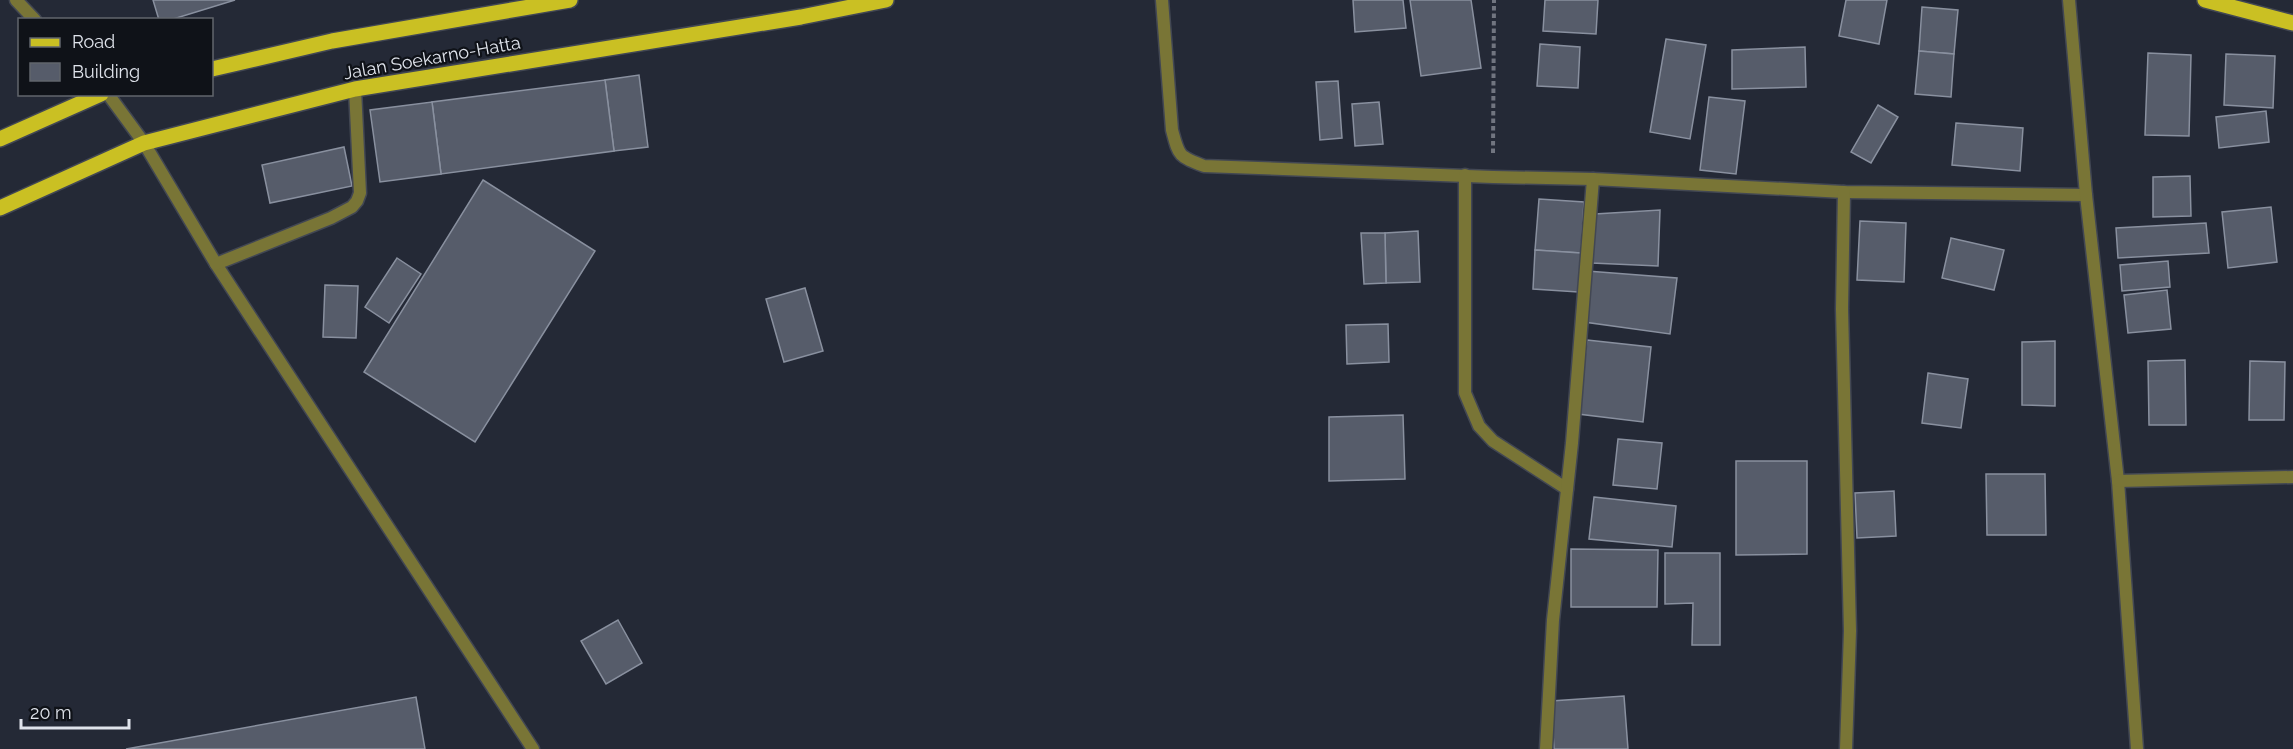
<svg xmlns="http://www.w3.org/2000/svg" width="2293" height="749" font-family="Raleway,sans-serif">
<style>
.building{fill:#565c6a;stroke:#89909f;stroke-width:1.5}
.lines{fill:none;stroke-linecap:round;stroke-linejoin:round}
.street-casing{stroke:#424753;stroke-width:15}
.primary-casing{stroke:#424753;stroke-width:18}
.path{stroke:#717580;stroke-width:4;stroke-dasharray:4.5 3;stroke-linecap:butt}
.street{stroke:#797536;stroke-width:12}
.primary{stroke:#cac023;stroke-width:15}
.labels{text-anchor:middle;stroke-width:4.5;stroke-linejoin:round;paint-order:stroke}
.street-label{font-size:18px;fill:#dfe3eb;stroke:#0f1218}
</style>
<rect width="100%" height="100%" fill="#242936"/>
<g class="building">
<path d="M 153,0 L 235,0 L 170,20 L 159,20 Z"/>
<path d="M 1353,0 L 1403,0 L 1406,28 L 1355,32 Z"/>
<path d="M 1410,0 L 1471,0 L 1481,68 L 1421,76 Z"/>
<path d="M 1545,0 L 1598,0 L 1596,34 L 1543,31 Z"/>
<path d="M 1846,0 L 1887,0 L 1879,44 L 1839,36 Z"/>
<path d="M 1922,7 L 1958,10 L 1954,54 L 1919,51 Z"/>
<path d="M 1666,39 L 1706,45 L 1690,139 L 1650,132 Z"/>
<path d="M 1540,44 L 1580,47 L 1578,88 L 1537,86 Z"/>
<path d="M 1805,47 L 1806,87 L 1732,89 L 1732,50 Z"/>
<path d="M 1919,51 L 1954,54 L 1951,97 L 1915,94 Z"/>
<path d="M 2148,53 L 2191,55 L 2189,136 L 2145,135 Z"/>
<path d="M 2226,54 L 2275,56 L 2273,108 L 2224,105 Z"/>
<path d="M 639,75 L 648,147 L 614,151 L 605,80 Z"/>
<path d="M 605,80 L 614,151 L 441,174 L 432,102 Z"/>
<path d="M 1338,81 L 1342,138 L 1320,140 L 1316,82 Z"/>
<path d="M 1709,97 L 1745,101 L 1736,174 L 1700,170 Z"/>
<path d="M 432,102 L 441,174 L 380,182 L 370,110 Z"/>
<path d="M 1379,102 L 1383,144 L 1355,146 L 1352,104 Z"/>
<path d="M 1878,105 L 1898,117 L 1871,163 L 1851,152 Z"/>
<path d="M 2266,111 L 2269,142 L 2219,148 L 2216,117 Z"/>
<path d="M 1956,123 L 2023,128 L 2020,171 L 1952,165 Z"/>
<path d="M 344,147 L 352,186 L 270,203 L 262,165 Z"/>
<path d="M 2190,176 L 2191,216 L 2153,217 L 2153,177 Z"/>
<path d="M 483,180 L 595,251 L 475,442 L 364,372 Z"/>
<path d="M 1539,199 L 1584,202 L 1581,253 L 1535,250 Z"/>
<path d="M 2271,207 L 2277,262 L 2228,268 L 2222,212 Z"/>
<path d="M 1660,210 L 1658,266 L 1592,263 L 1595,214 Z"/>
<path d="M 1860,221 L 1906,223 L 1904,282 L 1857,280 Z"/>
<path d="M 2206,223 L 2209,253 L 2118,258 L 2116,228 Z"/>
<path d="M 1418,231 L 1420,282 L 1386,283 L 1385,233 Z"/>
<path d="M 1361,233 L 1385,233 L 1386,283 L 1364,284 Z"/>
<path d="M 1951,238 L 2004,250 L 1994,290 L 1942,278 Z"/>
<path d="M 1535,250 L 1581,253 L 1578,292 L 1533,289 Z"/>
<path d="M 397,258 L 421,274 L 389,323 L 365,307 Z"/>
<path d="M 2168,261 L 2170,287 L 2122,291 L 2120,265 Z"/>
<path d="M 1587,271 L 1677,278 L 1670,334 L 1584,322 Z"/>
<path d="M 325,285 L 358,286 L 356,338 L 323,337 Z"/>
<path d="M 805,288 L 823,351 L 784,362 L 766,299 Z"/>
<path d="M 2167,290 L 2171,329 L 2128,333 L 2124,295 Z"/>
<path d="M 1388,324 L 1389,362 L 1347,364 L 1346,325 Z"/>
<path d="M 1587,340 L 1651,347 L 1643,422 L 1578,414 Z"/>
<path d="M 2055,341 L 2055,406 L 2022,405 L 2022,342 Z"/>
<path d="M 2185,360 L 2186,425 L 2149,425 L 2148,361 Z"/>
<path d="M 2250,361 L 2285,362 L 2284,420 L 2249,420 Z"/>
<path d="M 1928,373 L 1968,379 L 1961,428 L 1922,423 Z"/>
<path d="M 1403,415 L 1405,479 L 1329,481 L 1329,417 Z"/>
<path d="M 1618,439 L 1662,443 L 1657,489 L 1613,485 Z"/>
<path d="M 1736,461 L 1807,461 L 1807,554 L 1736,555 Z"/>
<path d="M 1986,474 L 2045,474 L 2046,535 L 1987,535 Z"/>
<path d="M 1894,491 L 1896,536 L 1857,538 L 1855,493 Z"/>
<path d="M 1594,497 L 1676,506 L 1672,547 L 1589,539 Z"/>
<path d="M 1571,549 L 1658,550 L 1657,607 L 1571,607 Z"/>
<path d="M 1665,553 L 1720,553 L 1720,645 L 1692,645 L 1693,603 L 1665,604 Z"/>
<path d="M 618,620 L 642,663 L 606,684 L 581,641 Z"/>
<path d="M 1624,696 L 1628,749 L 1554,749 L 1551,701 Z"/>
<path d="M 416,697 L 425,749 L 126,749 Z"/>
</g>
<g class="lines">
<defs>
<g id="street">
<path d="M 16,0 L 35,20"/>
<path d="M 1162,0 L 1172,130 C 1179,156 1178,156 1204,166 L 1493,177 L 1593,179 L 1844,192 L 2086,195"/>
<path d="M 2069,0 L 2086,195 L 2118,481 L 2137,749"/>
<path d="M 108,94 L 144,143 L 216,264 L 533,749"/>
<path d="M 1465,175 L 1465,393 L 1479,426 L 1493,441 L 1567,489"/>
<path d="M 1844,192 L 1842,309 L 1850,631 L 1846,749"/>
<path d="M 216,264 L 331,218 L 352,207 L 357,201 L 360,193 L 355,89"/>
<path d="M 2118,481 L 2293,477"/>
<path d="M 1546,749 L 1553,620 L 1572,443 L 1593,179"/>
</g>
<g id="primary">
<path d="M 2205,0 L 2293,23"/>
<path d="M 212,69 L 332,41 L 570,0"/>
<path d="M 0,139 L 101,94"/>
<path d="M 0,208 L 144,143 L 355,89 L 801,17 L 886,0"/>
</g>
</defs>
<use href="#street" class="street-casing"/>
<use href="#primary" class="primary-casing"/>
<path class="path" d="M 1493,153 L 1494,0"/>
<use href="#street" class="street"/>
<use href="#primary" class="primary"/>
</g>
<g class="labels">
<g class="street-label">
<text transform="translate(432 58) rotate(-10)" y="6">Jalan Soekarno-Hatta</text>
</g>
</g>
<rect x="18" y="18" width="195" height="78" fill="#0f1218" stroke="#62666c" stroke-width="1.5"/>
<rect x="30" y="38" width="30" height="9" fill="#cac023" stroke="#62666c" stroke-width="1.5"/>
<text x="72" y="48" font-size="18" fill="#dfe3eb">Road</text>
<rect x="30" y="63" width="30" height="18" fill="#565c6a" stroke="#62666c" stroke-width="1.5"/>
<text x="72" y="78" font-size="18" fill="#dfe3eb">Building</text>
<path d="M21 719v9h108v-9" fill="none" stroke="#dfe3eb" stroke-width="3"/>
<text x="30" y="719" font-size="18" fill="#dfe3eb" stroke="#0f1218" stroke-width="4.5" paint-order="stroke">20 m</text>
</svg>
